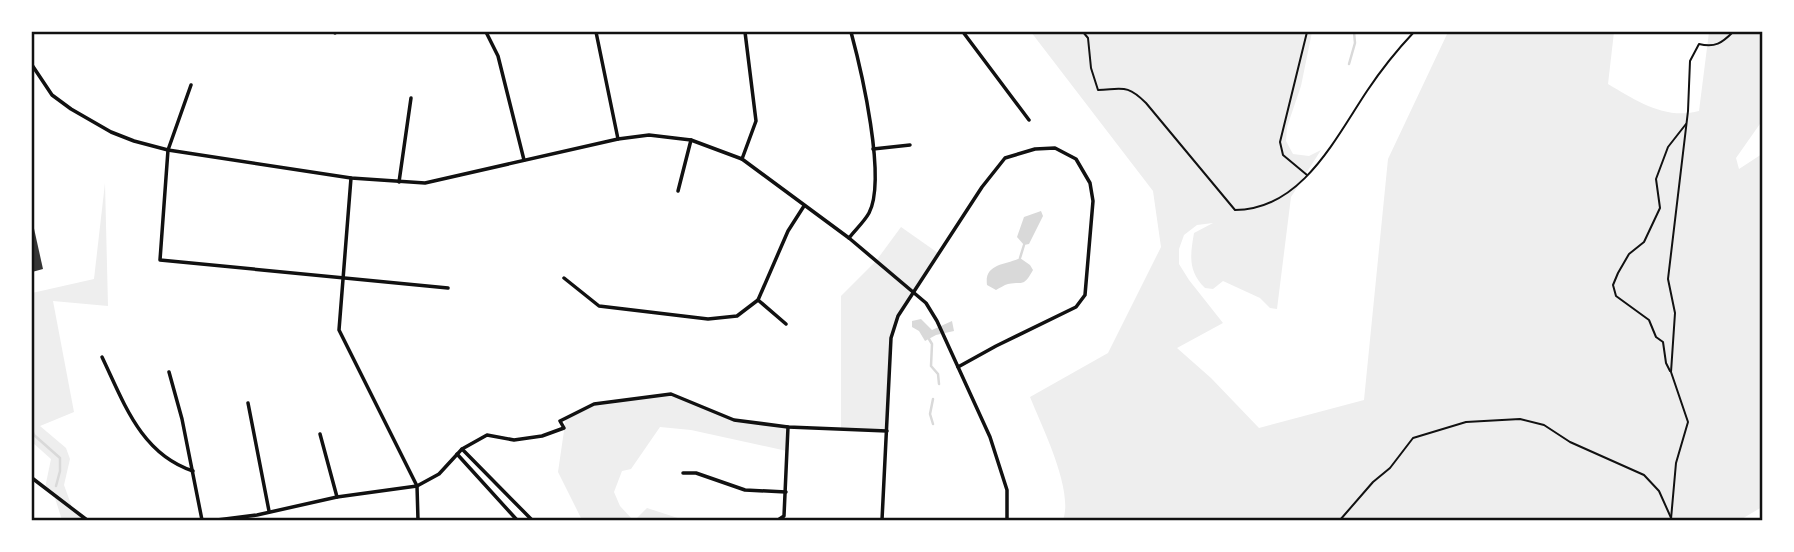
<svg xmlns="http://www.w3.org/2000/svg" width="1794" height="552" font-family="Arial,sans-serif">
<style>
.green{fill:#eee}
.water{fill:#d9d9d9}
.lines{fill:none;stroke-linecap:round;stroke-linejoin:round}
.stream{stroke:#d9d9d9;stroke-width:2.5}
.building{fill:#353535}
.path{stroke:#111;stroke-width:2}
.minor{stroke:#111;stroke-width:3.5}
.neatline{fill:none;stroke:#111;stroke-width:2.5}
</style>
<rect width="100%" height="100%" fill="#fff"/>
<g class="green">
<path d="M 1031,32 L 1312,32 L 1301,86 L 1287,127 L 1286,141 L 1293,154 L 1309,156 L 1321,150 L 1291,197 L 1277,309 L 1270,308 L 1260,298 L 1223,281 L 1213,289 L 1205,288 C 1188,271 1190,256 1194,233 L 1213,223 L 1197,225 L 1184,235 L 1179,249 L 1179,264 L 1189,280 L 1223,323 L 1177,348 L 1211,378 L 1259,428 L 1364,400 L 1388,159 L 1448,32 L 1614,32 L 1608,84 C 1637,101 1665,120 1699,111 L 1709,32 L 1762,32 L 1762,121 L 1736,158 L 1739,169 L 1762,154 L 1762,507 L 1740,520 L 1063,520 C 1074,490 1042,427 1030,397 L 1108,353 L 1161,247 L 1153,191 Z"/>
<path d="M 105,183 L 108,306 L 53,301 L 74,412 L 40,426 L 66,448 L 70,459 L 64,485 L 73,510 L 87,520 L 62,520 L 54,495 L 45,488 L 51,459 L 32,442 L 32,293 L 94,279 Z"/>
<path d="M 901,227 L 938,253 L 898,316 L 891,338 L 887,431 L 841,429 L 841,296 L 876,261 Z"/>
<path d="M 671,394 L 734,420 L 788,427 L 787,451 L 691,430 L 660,427 L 631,469 L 622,471 L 614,492 L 620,506 L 633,520 L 582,520 L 558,472 L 566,417 L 594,404 Z"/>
<path d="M 647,508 L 684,520 L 635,520 Z"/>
</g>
<g class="water">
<path d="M 1041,211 L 1043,216 L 1029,244 L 1024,245 L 1017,237 L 1024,217 Z"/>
<path d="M 1020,258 L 1030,265 L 1033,270 C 1023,288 1023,281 1008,284 C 1004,285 1000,288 996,290 L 987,285 C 984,263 1006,265 1020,258 Z"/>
<path d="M 921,319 L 932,330 L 952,321 L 954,331 L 936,335 L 925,341 L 919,331 L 912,327 L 912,321 Z"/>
</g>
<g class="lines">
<g class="stream">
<path d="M 1349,64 L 1355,43 L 1354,32"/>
<path d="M 1020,258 L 1024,245"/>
<path d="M 929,339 L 932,344 L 931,366 L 938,374 L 939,384"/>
<path d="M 933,424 L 930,414 L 933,399"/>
<path d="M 32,430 L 34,435 L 60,458 L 60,471 L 56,486"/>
</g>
</g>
<path class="building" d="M 33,224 L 43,269 L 32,272 L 32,224 Z"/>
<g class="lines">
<g class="path">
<path d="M 1083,32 L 1088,38 L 1091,68 L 1098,90 C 1123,89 1127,84 1146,103 L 1235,210 C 1301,210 1335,139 1367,91 C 1381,70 1397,50 1414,32"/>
<path d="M 1307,175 L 1283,155 L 1280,142 L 1307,32"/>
<path d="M 1670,371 L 1666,363 L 1663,342 L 1656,337 L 1649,320 L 1616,296 L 1613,285 L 1618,273 L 1629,254 L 1644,242 L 1660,208 L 1656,179 L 1668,147 L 1686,124"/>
<path d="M 1671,519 L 1676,463 L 1688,422 L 1671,372 L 1675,313 L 1668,279 L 1688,111 L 1690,61 L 1699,44 C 1715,48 1722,43 1733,32"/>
<path d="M 1340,520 L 1373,482 L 1390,468 L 1413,438 L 1466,422 L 1520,419 L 1544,425 L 1570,442 L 1644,475 L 1659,491 L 1672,520"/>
</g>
<g class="minor">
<path d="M 335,32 L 335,33"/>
<path d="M 486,32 L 498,56 L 524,160"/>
<path d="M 596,32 L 618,139"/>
<path d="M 963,32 L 1029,120"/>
<path d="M 32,65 L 52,95 L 71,109 L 111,132 L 134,141 L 168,150 L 351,178 L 425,183 L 618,139 L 649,135 L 691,140 L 742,159 L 849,238 L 926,303 L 937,321 L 990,437 L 1007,490 L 1007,520"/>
<path d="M 191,85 L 168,150 L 160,260 L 448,288"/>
<path d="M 873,149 L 910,145"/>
<path d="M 742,159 L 756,121 L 745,32"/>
<path d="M 351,178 L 339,330 L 417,486 L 418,520"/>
<path d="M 399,182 L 411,98"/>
<path d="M 678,191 L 691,140"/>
<path d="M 849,238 C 855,230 864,222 869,213 C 887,179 861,69 851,32"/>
<path d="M 564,278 L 599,306 L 708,319 L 737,316 L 758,300 L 788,231 L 804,206"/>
<path d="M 758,300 L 786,324"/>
<path d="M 102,357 C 124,403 141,454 193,471"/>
<path d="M 169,372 L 182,419 L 202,520"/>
<path d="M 248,403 L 269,511"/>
<path d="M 320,434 L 337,497"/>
<path d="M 462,449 L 532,520"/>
<path d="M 457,454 L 517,520"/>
<path d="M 683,473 L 696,473 L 745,490 L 786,492"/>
<path d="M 32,478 L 87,520"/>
<path d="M 217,520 L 257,515 L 337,497 L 417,486 L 439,474 L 462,449 L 487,435 L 514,440 L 542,436 L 564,428 L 560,421 L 594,404 L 671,394 L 734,420 L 788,427 L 887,431"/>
<path d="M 778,520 L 784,516 L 788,427"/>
<path d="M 882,520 L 891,338 L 898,316 L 982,187 L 1005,158 L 1035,149 L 1055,148 L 1076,159 L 1090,183 L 1093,201 L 1085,295 L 1076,307 L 996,346 L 958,367"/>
</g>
</g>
<rect width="1794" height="552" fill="none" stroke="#ffffff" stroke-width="66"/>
<rect x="33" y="33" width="1728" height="486" class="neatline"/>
</svg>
